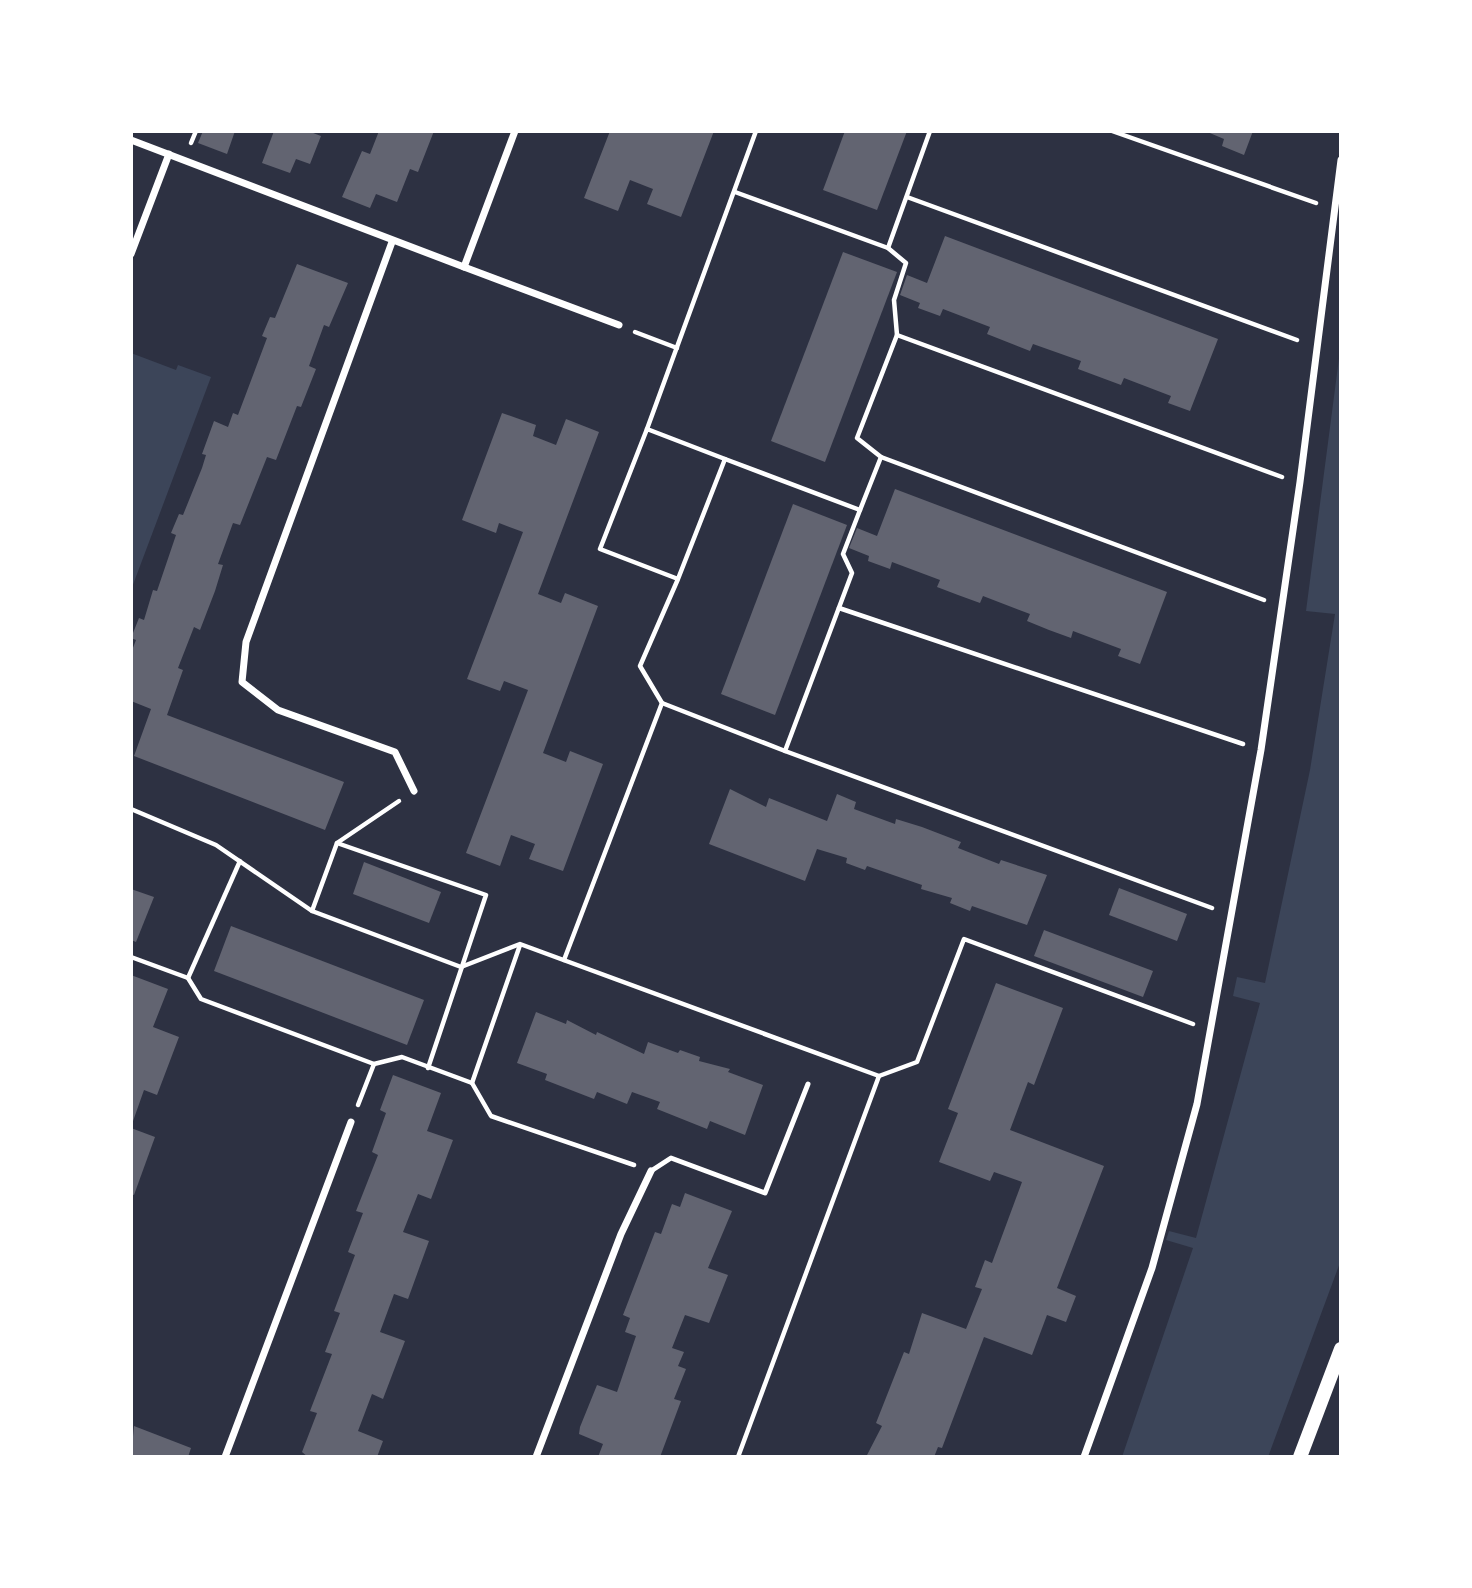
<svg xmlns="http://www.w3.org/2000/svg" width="1472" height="1588" font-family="Quicksand,sans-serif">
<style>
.green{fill:#3c4559}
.building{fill:#626471}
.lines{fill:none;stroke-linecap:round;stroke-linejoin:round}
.path{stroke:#fff;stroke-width:4.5}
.service{stroke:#fff;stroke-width:5}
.minor{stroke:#fff;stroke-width:7}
.secondary{stroke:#fff;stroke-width:14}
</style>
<rect width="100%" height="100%" fill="#2d3142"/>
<g class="green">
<path d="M 1341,343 L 1341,1260 L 1268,1457 L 1122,1457 L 1193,1248 L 1166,1240 L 1169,1231 L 1196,1238 L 1260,1003 L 1233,996 L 1237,977 L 1265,983 L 1310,770 L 1335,614 L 1306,611 Z"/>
<path d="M 131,353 L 176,370 L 178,365 L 211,377 L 131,590 Z"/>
</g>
<g class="building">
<path d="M 203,131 L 235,131 L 227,154 L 198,143 Z"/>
<path d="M 274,131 L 308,131 L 321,136 L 310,164 L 296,159 L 290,173 L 262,163 Z"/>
<path d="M 379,131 L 434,131 L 418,172 L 410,169 L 397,202 L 376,194 L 370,208 L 342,197 L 362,151 L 370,154 Z"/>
<path d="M 610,131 L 714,131 L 681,217 L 647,204 L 653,189 L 630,180 L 618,211 L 584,198 Z"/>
<path d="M 845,131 L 907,131 L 877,210 L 823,190 Z"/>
<path d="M 1205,131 L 1253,131 L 1244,155 L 1222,146 L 1224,139 Z"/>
<path d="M 945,236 L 1218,339 L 1190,411 L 1168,403 L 1171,396 L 1124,378 L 1121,385 L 1078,369 L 1081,361 L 1033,344 L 1030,351 L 987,334 L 990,327 L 943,309 L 940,316 L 918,308 L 920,303 L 900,295 L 907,275 L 927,283 Z"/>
<path d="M 843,252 L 897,272 L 825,462 L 771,441 Z"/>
<path d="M 297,264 L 348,283 L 329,327 L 324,325 L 309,366 L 316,369 L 301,407 L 297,406 L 276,460 L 267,457 L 240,525 L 233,523 L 218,564 L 223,565 L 215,591 L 200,630 L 194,627 L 178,668 L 183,670 L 167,715 L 344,782 L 325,830 L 134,756 L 151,709 L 131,701 L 131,653 L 136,640 L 131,638 L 139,618 L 144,620 L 153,590 L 157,591 L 176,535 L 171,533 L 179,514 L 183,515 L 202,468 L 206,455 L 202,454 L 214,421 L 228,427 L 233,413 L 238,415 L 267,338 L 262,336 L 270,317 L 275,318 Z"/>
<path d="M 502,413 L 536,425 L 533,436 L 556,445 L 566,419 L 599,432 L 538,594 L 561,603 L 565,593 L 598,606 L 543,753 L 566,762 L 570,751 L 603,764 L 563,871 L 529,859 L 535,844 L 511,835 L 500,866 L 466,853 L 528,690 L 504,681 L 500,691 L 467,679 L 523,532 L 499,523 L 496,533 L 462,520 Z"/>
<path d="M 895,489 L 1167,592 L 1140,664 L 1118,656 L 1121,649 L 1073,631 L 1071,638 L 1049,630 L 1027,621 L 1030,614 L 983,596 L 980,603 L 958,595 L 937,587 L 940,580 L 892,562 L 890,569 L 868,561 L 869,556 L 849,548 L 857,528 L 877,536 Z"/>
<path d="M 793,504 L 847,525 L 775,715 L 721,694 Z"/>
<path d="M 730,789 L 766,807 L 769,798 L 827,821 L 837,794 L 856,802 L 854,809 L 895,824 L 896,819 L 922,827 L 961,842 L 958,848 L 999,864 L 1001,860 L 1047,875 L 1027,925 L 972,906 L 970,911 L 950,903 L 952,898 L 921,889 L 922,885 L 867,866 L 865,870 L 846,863 L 847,858 L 817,849 L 805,881 L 709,844 Z"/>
<path d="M 364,862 L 441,892 L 429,923 L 353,894 Z"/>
<path d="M 1119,888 L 1187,914 L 1177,941 L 1109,915 Z"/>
<path d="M 131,889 L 154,897 L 136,942 L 131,940 Z"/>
<path d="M 231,926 L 424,1000 L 407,1045 L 214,971 Z"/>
<path d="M 1044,930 L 1153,971 L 1143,997 L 1034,956 Z"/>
<path d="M 131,975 L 168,989 L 153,1027 L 179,1037 L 157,1095 L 144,1090 L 132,1124 Z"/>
<path d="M 996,983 L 1063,1008 L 1034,1085 L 1028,1082 L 1010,1130 L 1104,1166 L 1057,1288 L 1076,1296 L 1066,1322 L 1047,1315 L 1032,1355 L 984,1337 L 942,1448 L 938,1447 L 934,1457 L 866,1457 L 882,1426 L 876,1423 L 904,1352 L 909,1354 L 922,1313 L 966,1329 L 982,1289 L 975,1287 L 985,1260 L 992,1263 L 1022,1182 L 994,1172 L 990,1181 L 939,1162 L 958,1113 L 948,1109 Z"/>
<path d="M 536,1012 L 566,1024 L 567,1020 L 596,1035 L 597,1032 L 644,1054 L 648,1042 L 678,1053 L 680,1050 L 700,1057 L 699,1061 L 730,1069 L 728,1072 L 763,1085 L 745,1135 L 710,1121 L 707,1129 L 657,1109 L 660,1102 L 632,1092 L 627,1104 L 597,1092 L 594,1099 L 545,1080 L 547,1074 L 517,1063 Z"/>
<path d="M 393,1075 L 441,1093 L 427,1131 L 453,1140 L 431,1199 L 418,1194 L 403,1232 L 429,1241 L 408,1299 L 394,1294 L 380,1332 L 405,1341 L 383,1399 L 372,1394 L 358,1431 L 383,1441 L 377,1457 L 308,1457 L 302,1452 L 317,1413 L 310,1411 L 332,1354 L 325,1352 L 340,1313 L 334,1311 L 355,1255 L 348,1252 L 363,1213 L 356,1211 L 378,1155 L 372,1152 L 386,1113 L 380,1110 Z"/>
<path d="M 131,1128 L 155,1137 L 134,1195 L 131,1194 Z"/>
<path d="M 685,1193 L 732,1211 L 708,1268 L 728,1275 L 709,1323 L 685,1315 L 672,1348 L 684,1352 L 678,1366 L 686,1369 L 674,1399 L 681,1401 L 660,1457 L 598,1457 L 603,1444 L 579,1434 L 580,1427 L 597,1385 L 617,1392 L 636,1336 L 625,1332 L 630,1318 L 623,1315 L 655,1232 L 661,1234 L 672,1204 L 680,1207 Z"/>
<path d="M 134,1426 L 191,1448 L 188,1457 L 131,1457 Z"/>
</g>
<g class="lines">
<g class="path">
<path d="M 1112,131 L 1316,203"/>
<path d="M 191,143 L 196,131"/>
<path d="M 735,192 L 888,248 L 906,263 L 894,300 L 897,335 L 857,438 L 881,457 L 860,510"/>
<path d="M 907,197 L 1297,340"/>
<path d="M 888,248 L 930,131"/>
<path d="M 635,332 L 677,348"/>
<path d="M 897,335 L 1282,477"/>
<path d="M 647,429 L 756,131"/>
<path d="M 881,457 L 1264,600"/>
<path d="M 725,459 L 860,510 L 843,554 L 852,573 L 785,751"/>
<path d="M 839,608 L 1243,744"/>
<path d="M 662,703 L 785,751 L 1212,908"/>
<path d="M 131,809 L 216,845 L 312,911 L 461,967 L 520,944 L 879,1076 L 738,1457"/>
<path d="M 337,843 L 486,895 L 428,1068"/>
<path d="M 312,911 L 337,843 L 399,801"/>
<path d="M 131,957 L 188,978 L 201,999 L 374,1064 L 402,1057 L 472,1083 L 491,1116 L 634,1165"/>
<path d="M 564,960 L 662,703 L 640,666 L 678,579 L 725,459 L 647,429 L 600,549 L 678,579"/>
<path d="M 188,978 L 240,861"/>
<path d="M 879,1076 L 917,1062 L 964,939 L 1193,1024"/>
<path d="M 472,1083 L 520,945"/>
<path d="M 358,1105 L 374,1064"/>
</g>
<path class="service" d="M 651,1171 L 671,1158 L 765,1193 L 808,1084"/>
<g class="minor">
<path d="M 131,140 L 464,267 L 515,131"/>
<path d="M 392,242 L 246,642 L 242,682 L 278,710 L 395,752 L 414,791"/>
<path d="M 131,254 L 169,154"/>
<path d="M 464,267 L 619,325"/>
<path d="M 225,1457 L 351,1122"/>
<path d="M 536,1457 L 621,1234 L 651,1171"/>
<path d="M 1084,1457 L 1152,1268 L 1197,1104 L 1261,750 L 1300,482 L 1341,160"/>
</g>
<path class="secondary" d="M 1300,1457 L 1341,1349"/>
</g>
<rect width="1472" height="1588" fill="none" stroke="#ffffff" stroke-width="266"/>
</svg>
